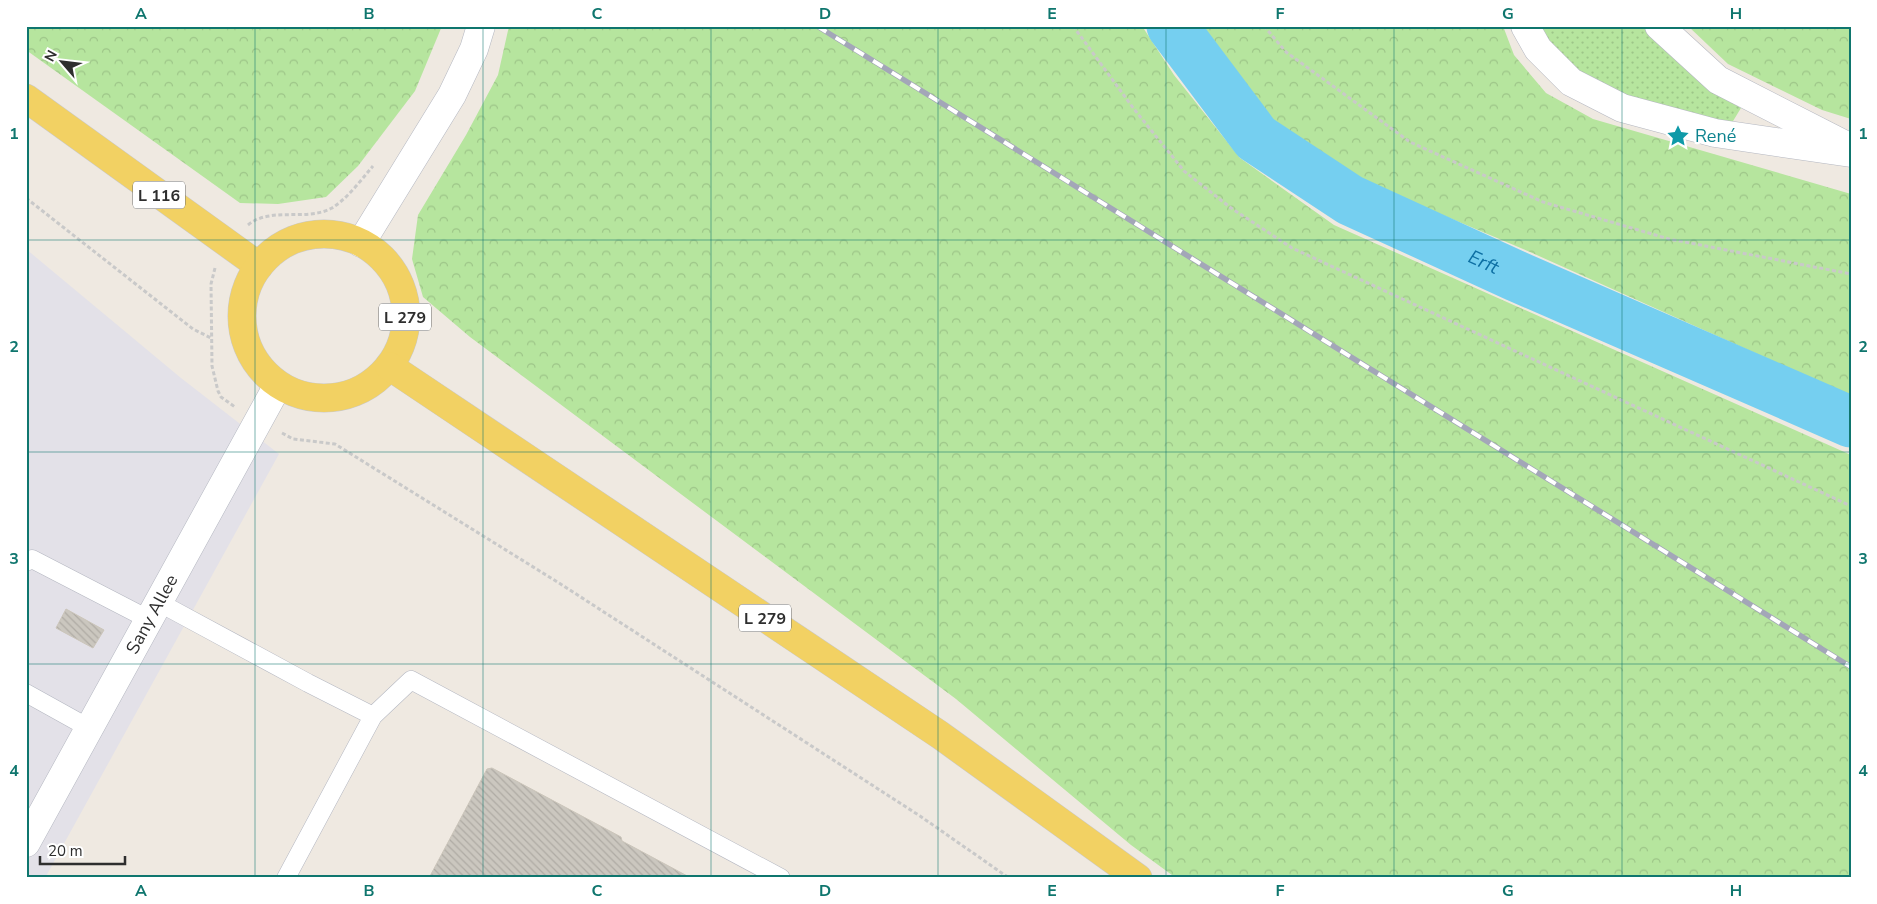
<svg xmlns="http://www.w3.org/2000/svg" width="1877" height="904" font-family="'Nunito Sans',sans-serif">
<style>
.industrial{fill:#e3e1e8}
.grass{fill:url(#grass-dots)}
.forest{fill:url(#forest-crowns)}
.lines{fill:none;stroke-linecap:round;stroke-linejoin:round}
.river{stroke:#75cff0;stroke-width:51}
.building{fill:url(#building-back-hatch);stroke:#cbc5ba}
.service-casing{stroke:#b4b7c1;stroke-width:19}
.minor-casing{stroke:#b4b7c1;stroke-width:29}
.secondary-casing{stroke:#b4b7c1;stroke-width:29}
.primary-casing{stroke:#c9c9c9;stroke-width:29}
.path{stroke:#c9c9c9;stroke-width:3;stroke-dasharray:4 2.5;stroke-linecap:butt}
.service{stroke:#fff;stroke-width:18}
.minor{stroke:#fff;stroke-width:28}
.secondary{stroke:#fff;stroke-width:28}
.primary{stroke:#f2d163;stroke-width:28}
.rail-casing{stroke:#a3a6b8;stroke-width:5.5}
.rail{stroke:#fff;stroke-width:4;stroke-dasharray:11;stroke-linecap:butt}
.grid{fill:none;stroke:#0f766e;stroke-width:1;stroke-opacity:0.55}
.labels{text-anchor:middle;stroke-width:4.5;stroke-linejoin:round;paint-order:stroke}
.shield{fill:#fff;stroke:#6d6d6d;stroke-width:1}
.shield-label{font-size:16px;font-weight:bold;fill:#2e2e2e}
.culture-label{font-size:18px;fill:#0d838f;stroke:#fff;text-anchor:start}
.street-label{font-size:18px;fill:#2e2e2e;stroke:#fff}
.water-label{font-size:19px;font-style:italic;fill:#0d6fa3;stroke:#fff}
.neatline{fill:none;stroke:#0f766e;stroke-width:2}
.grid-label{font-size:16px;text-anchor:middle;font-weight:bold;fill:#0f766e}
</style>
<defs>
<pattern id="grass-dots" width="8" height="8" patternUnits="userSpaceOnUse" patternTransform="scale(1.25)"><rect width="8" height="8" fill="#b6e59e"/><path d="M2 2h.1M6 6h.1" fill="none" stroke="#9dc588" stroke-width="1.8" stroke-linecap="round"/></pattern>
<pattern id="forest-crowns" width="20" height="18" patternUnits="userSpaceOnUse" patternTransform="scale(1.25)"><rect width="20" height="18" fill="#b6e59e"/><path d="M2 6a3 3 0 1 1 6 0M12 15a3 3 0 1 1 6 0" fill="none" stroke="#9dc588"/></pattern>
<pattern id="building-back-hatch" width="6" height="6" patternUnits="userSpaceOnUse" patternTransform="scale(1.25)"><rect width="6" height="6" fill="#cbc7bf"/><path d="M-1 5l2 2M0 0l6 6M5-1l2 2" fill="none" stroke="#afaba4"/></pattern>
</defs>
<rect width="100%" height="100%" fill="#efe9e1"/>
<path class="industrial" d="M 26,249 L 181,378 L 279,454 L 45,878 L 26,878 Z"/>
<path class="grass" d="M 1537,26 L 1643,26 L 1663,48 L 1702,84 L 1741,108 L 1730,126 C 1674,111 1592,97 1554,52 C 1547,45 1542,35 1537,26 Z"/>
<g class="forest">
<path d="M 26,26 L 442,26 L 415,91 L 358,166 L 326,197 L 278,204 L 240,203 L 26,50 Z"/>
<path d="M 509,26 L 1142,26 L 1174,75 L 1240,158 L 1334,225 L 1851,455 L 1851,878 L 1176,878 L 1131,845 L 956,699 L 470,337 L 423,297 L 412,259 L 418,215 L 466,135 L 498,75 Z"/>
<path d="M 1202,26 L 1503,26 L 1514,55 L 1546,93 L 1593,119 L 1851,194 L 1851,396 L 1530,252 L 1355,178 L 1271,119 Z"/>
<path d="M 1688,26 L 1851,26 L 1851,119 L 1822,110 L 1728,64 Z"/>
</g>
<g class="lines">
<path class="river" id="s1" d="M 1172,26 L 1256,138 L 1350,200 L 1516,276 L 1851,422"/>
</g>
<g class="building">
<path d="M 66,609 L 104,630 L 93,648 L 56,628 Z"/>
<path d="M 492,768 L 621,837 L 622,841 L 691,878 L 429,878 L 487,769 Z"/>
</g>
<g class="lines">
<defs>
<g id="service">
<path d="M 26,562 L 32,559 L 148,619"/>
<path d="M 158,602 L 308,683 L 373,716"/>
<path d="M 26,693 L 89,728"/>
<path d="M 286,878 L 373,716 L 411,680 L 781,878"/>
</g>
<g id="minor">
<path id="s2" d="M 26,843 L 278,385"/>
</g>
<g id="secondary">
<path d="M 1525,26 L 1538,49 L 1571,82 L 1622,108 L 1715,133 L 1851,153"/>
<path d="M 1659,26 L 1718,80 L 1845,145"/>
<path d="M 361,243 L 452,95 L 474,49 L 481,26"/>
</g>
<g id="primary">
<path d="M 26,98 L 259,266"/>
<circle cx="324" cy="316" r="82"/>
<path d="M 389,366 L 940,735 L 1138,878"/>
</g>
</defs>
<use href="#service" class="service-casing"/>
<use href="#minor" class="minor-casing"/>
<use href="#secondary" class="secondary-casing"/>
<use href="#primary" class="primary-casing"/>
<g class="path">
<path d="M 1073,26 L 1134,109 L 1184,171 L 1231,208 L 1292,248 L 1851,506"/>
<path d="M 1264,26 L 1286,52 L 1410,142 L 1543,202 L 1669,239 L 1851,274"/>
<path d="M 26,198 L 193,329 L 211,338"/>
<path d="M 248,225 C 271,206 306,222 332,208 C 348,198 361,180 373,166"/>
<path d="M 215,268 L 211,284 L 212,366 L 218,391 L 221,397 L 235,407"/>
<path d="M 282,433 L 293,439 L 335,444 L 559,583 L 920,816 L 1009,878"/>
</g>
<use href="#service" class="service"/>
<use href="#minor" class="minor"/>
<use href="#secondary" class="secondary"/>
<use href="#primary" class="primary"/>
<defs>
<path id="rail" d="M 817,26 L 1851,667"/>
</defs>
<use href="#rail" class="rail-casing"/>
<use href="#rail" class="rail"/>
</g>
<path class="grid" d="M 255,26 L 255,878M 483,26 L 483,878M 711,26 L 711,878M 938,26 L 938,878M 1166,26 L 1166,878M 1394,26 L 1394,878M 1622,26 L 1622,878M 26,240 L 1851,240M 26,452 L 1851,452M 26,664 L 1851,664"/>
<defs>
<symbol id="sight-bare" viewBox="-9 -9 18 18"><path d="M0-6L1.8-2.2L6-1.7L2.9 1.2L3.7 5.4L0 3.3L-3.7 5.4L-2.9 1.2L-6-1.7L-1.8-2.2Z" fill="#0f9aa8" stroke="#fff" stroke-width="2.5" paint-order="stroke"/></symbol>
</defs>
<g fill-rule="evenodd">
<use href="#sight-bare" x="1662" y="120" width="32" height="32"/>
</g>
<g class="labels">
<g class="shield">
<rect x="133" y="181.5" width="52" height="27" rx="4"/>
<rect x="379" y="303.5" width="52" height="27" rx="4"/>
<rect x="739" y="604.5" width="52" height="27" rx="4"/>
</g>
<g class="shield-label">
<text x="159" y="201">L 116</text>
<text x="405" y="323">L 279</text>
<text x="765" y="624">L 279</text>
</g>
<g class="culture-label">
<text x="1695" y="142">René</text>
</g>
<g class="street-label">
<text dy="6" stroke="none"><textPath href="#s2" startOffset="261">Sany Allee</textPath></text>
</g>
<g class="water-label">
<text dy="7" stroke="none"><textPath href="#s1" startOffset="400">Erft</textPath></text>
</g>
</g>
<rect width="1877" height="904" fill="none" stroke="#ffffff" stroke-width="55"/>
<g transform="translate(62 62) rotate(298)" stroke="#ffffff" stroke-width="4" paint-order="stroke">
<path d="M0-4L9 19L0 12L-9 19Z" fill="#2e2e2e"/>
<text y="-8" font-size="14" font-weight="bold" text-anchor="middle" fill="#2e2e2e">N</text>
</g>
<path d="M40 856v8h85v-8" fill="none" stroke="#2e2e2e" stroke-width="2.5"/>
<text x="48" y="856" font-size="15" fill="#2e2e2e" stroke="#ffffff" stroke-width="4" paint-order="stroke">20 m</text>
<rect x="28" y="28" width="1822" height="848" class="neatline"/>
<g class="grid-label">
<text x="141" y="19">A</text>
<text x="369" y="19">B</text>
<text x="597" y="19">C</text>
<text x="825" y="19">D</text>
<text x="1052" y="19">E</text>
<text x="1280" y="19">F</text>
<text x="1508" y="19">G</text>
<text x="1736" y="19">H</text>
<text x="14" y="139">1</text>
<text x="1863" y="139">1</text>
<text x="14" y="352">2</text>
<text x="1863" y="352">2</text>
<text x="14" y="564">3</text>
<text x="1863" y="564">3</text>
<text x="14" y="776">4</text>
<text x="1863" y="776">4</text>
<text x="141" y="896">A</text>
<text x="369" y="896">B</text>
<text x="597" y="896">C</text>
<text x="825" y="896">D</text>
<text x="1052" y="896">E</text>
<text x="1280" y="896">F</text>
<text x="1508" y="896">G</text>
<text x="1736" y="896">H</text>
</g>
</svg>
